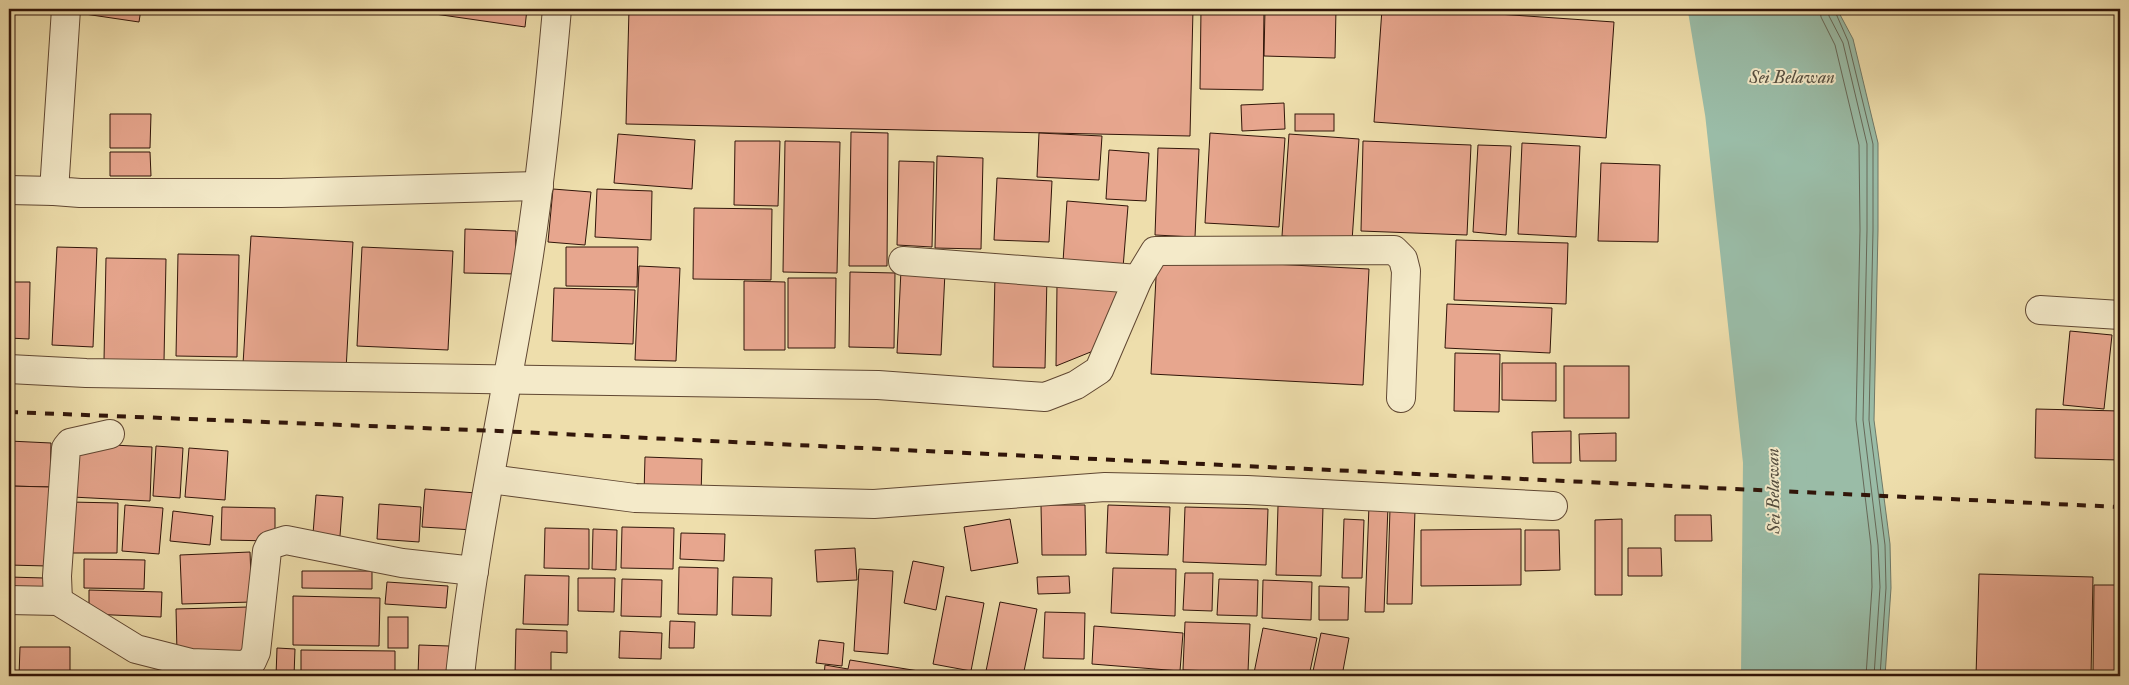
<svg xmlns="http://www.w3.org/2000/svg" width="2129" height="685" font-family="'IM FELL Double Pica',serif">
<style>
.water{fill:#9abca7;stroke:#707968}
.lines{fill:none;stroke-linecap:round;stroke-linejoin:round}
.shore{stroke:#666858;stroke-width:1}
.river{stroke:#9abca7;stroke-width:64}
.building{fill:#e7a68e;stroke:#311509}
.minor-casing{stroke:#604732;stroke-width:30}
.minor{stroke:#f4eac9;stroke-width:28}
.rail{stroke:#311509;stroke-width:4;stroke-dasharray:9 9;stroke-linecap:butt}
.labels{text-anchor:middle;stroke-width:4;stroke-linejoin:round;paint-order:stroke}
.water-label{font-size:18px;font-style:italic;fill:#564f40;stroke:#f4eac9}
</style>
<rect width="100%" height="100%" fill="#eedeac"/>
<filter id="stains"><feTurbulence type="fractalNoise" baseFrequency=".004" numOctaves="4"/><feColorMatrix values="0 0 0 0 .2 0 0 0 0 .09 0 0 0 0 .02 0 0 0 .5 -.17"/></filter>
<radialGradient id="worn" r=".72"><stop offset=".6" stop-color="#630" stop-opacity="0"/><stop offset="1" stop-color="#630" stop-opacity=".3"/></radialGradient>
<path class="water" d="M 1698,9 L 1837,9 L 1853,39 L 1878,143 L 1878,230 L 1874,420 L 1890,544 L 1891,588 L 1885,676 L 1781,676 L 1781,585 L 1770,332 L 1747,166 L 1712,45 Z"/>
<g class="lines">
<g class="shore">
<path d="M 1703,9 L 1717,44 L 1752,165 L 1775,331 L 1786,584 L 1786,676"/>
<path d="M 1710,9 L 1723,42 L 1758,163 L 1781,331 L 1793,584 L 1793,676"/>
<path d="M 1718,9 L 1731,40 L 1766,162 L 1788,330 L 1800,584 L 1800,676"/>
<path d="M 1820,9 L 1821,17 L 1835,45 L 1859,145 L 1860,230 L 1856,420 L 1871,546 L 1872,587 L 1866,676"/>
<path d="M 1828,9 L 1829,16 L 1843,43 L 1867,144 L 1867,230 L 1863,420 L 1878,545 L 1880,587 L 1874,676"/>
<path d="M 1834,9 L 1848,41 L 1873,144 L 1873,230 L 1869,420 L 1885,545 L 1886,588 L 1880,676"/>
</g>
<path class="river" d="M 1720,9 L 1737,112 L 1775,461 L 1773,676"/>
</g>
<g class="building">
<path d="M 79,9 L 141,9 L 139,22 L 78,13 Z"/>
<path d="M 428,9 L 527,9 L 525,27 L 428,13 Z"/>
<path d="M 629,9 L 1193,9 L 1190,136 L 626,124 Z"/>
<path d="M 1201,9 L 1264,9 L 1263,90 L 1200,89 Z"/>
<path d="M 1265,9 L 1336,9 L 1335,58 L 1264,56 Z"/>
<path d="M 1382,9 L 1425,9 L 1614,22 L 1606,138 L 1374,122 Z"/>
<path d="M 1284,103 L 1285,129 L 1242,131 L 1241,105 Z"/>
<path d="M 110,114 L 151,114 L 150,148 L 110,148 Z"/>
<rect x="1295" y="114" width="39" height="17"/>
<path d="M 851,132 L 888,133 L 887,266 L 849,266 Z"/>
<path d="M 1039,133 L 1102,136 L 1099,180 L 1037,177 Z"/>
<path d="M 1210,133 L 1285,138 L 1279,227 L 1205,223 Z"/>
<path d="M 618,134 L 695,140 L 692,189 L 614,183 Z"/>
<path d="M 1289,134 L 1359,139 L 1352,241 L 1282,236 Z"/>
<path d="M 735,141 L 780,141 L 778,206 L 734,205 Z"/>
<path d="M 785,141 L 840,142 L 837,273 L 783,272 Z"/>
<path d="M 1363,141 L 1471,145 L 1467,235 L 1361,231 Z"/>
<path d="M 1522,143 L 1580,146 L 1576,237 L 1518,234 Z"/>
<path d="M 1478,145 L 1511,146 L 1506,235 L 1473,232 Z"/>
<path d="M 1158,148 L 1199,149 L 1195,237 L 1155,235 Z"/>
<path d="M 1109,150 L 1149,153 L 1146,201 L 1106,199 Z"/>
<path d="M 110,152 L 150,152 L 151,176 L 110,176 Z"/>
<path d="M 937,156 L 983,158 L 981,249 L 935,248 Z"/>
<path d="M 899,161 L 934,162 L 932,247 L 897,245 Z"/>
<path d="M 1601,163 L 1660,165 L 1658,242 L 1598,241 Z"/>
<path d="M 997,178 L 1052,181 L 1049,242 L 994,240 Z"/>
<path d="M 553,189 L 591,192 L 585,245 L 548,242 Z"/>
<path d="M 597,189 L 652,191 L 651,240 L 595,237 Z"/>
<path d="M 1067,201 L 1128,206 L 1123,268 L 1063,262 Z"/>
<path d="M 694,208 L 772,209 L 771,280 L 693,279 Z"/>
<path d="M 465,229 L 516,231 L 515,274 L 464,273 Z"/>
<path d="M 251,236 L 353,242 L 346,370 L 243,364 Z"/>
<path d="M 1456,240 L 1568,243 L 1566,304 L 1454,300 Z"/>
<path d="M 57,247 L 97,248 L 93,347 L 52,345 Z"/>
<path d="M 362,247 L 453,251 L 448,350 L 357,346 Z"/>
<path d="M 566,247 L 638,247 L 637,287 L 566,286 Z"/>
<path d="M 178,254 L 239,255 L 237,357 L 176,356 Z"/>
<path d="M 106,258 L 166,259 L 164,361 L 104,360 Z"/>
<path d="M 1157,258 L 1369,269 L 1363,385 L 1151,374 Z"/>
<path d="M 639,266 L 680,268 L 676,361 L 635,360 Z"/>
<path d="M 901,270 L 945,272 L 941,355 L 897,353 Z"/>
<path d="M 850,272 L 895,273 L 894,348 L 849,347 Z"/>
<path d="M 995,275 L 1047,276 L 1045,368 L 993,367 Z"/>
<path d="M 788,278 L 836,278 L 835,348 L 788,348 Z"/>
<path d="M 744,281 L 785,282 L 785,350 L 744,350 Z"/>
<path d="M 9,282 L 30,282 L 29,339 L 9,338 Z"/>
<path d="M 1057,285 L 1122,288 L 1103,347 L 1056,366 Z"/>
<path d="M 554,288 L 635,290 L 633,344 L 552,341 Z"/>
<path d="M 1447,304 L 1552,308 L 1550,353 L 1445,348 Z"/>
<path d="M 2070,331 L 2112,335 L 2104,409 L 2063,405 Z"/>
<path d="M 1455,353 L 1500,354 L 1499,412 L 1454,411 Z"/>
<path d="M 1502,363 L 1556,363 L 1556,401 L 1502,400 Z"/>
<rect x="1564" y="366" width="65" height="52"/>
<path d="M 2036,409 L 2120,411 L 2120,460 L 2035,458 Z"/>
<path d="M 1571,431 L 1571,463 L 1533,463 L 1532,432 Z"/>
<path d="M 1616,433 L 1616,461 L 1580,461 L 1579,434 Z"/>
<path d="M 9,441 L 51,443 L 50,487 L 9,486 Z"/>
<path d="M 74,443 L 152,447 L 150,501 L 72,497 Z"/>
<path d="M 156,446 L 183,448 L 180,498 L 153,496 Z"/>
<path d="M 189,448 L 228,451 L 225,500 L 185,497 Z"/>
<path d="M 645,457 L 702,459 L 701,496 L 644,494 Z"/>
<path d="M 9,486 L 50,487 L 47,566 L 9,565 Z"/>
<path d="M 425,489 L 476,493 L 474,530 L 422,527 Z"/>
<path d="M 316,495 L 343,497 L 340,536 L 313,534 Z"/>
<path d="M 69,502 L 118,503 L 117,553 L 68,553 Z"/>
<path d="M 379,504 L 421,507 L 419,542 L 377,539 Z"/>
<path d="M 125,505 L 163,508 L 159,554 L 122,551 Z"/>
<path d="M 1041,505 L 1085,505 L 1086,555 L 1042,555 Z"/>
<path d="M 1108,505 L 1170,507 L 1168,555 L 1106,553 Z"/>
<path d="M 1369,505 L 1388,506 L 1384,612 L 1365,612 Z"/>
<path d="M 1278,506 L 1323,507 L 1321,576 L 1276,575 Z"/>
<path d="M 222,507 L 275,508 L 275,541 L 221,540 Z"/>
<path d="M 1185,507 L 1268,509 L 1266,565 L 1183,562 Z"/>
<path d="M 1390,509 L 1415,510 L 1412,604 L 1387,604 Z"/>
<path d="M 173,511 L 213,516 L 210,545 L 170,541 Z"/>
<path d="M 1675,515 L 1711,515 L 1712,541 L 1675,541 Z"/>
<path d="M 1010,519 L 1018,563 L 971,571 L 964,527 Z"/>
<path d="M 1344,519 L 1364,520 L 1362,578 L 1342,578 Z"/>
<path d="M 1622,519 L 1622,595 L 1595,595 L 1595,520 Z"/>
<path d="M 622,527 L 674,528 L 673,569 L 621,568 Z"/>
<path d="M 545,528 L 589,529 L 589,569 L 544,568 Z"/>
<path d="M 593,529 L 617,530 L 616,570 L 592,569 Z"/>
<path d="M 1521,529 L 1521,585 L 1421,586 L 1421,530 Z"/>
<path d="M 1525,530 L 1559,530 L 1560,570 L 1525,571 Z"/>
<path d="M 681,533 L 725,534 L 724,561 L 680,559 Z"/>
<path d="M 855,548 L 857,580 L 817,582 L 815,550 Z"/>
<path d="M 1628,548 L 1661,548 L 1662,576 L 1628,576 Z"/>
<path d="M 250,552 L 252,602 L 182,604 L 180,555 Z"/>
<path d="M 84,559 L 145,560 L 144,589 L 84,588 Z"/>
<path d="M 913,561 L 944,567 L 936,610 L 904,603 Z"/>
<path d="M 679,567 L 718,568 L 717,615 L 678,614 Z"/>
<path d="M 1113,568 L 1176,569 L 1175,616 L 1111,613 Z"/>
<path d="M 859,569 L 893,571 L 888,654 L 854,651 Z"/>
<path d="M 302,571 L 372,571 L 372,589 L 302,588 Z"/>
<path d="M 1185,573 L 1213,573 L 1212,611 L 1183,610 Z"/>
<path d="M 1979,574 L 2093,577 L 2091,676 L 1976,676 Z"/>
<path d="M 525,575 L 569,576 L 568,625 L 523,624 Z"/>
<path d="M 1069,576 L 1070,593 L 1038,594 L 1037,577 Z"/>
<path d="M 9,577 L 44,578 L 44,593 L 9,592 Z"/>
<path d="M 733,577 L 772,578 L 771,616 L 732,615 Z"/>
<path d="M 578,578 L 615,578 L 614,612 L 578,611 Z"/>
<path d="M 622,579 L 662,580 L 661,617 L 621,616 Z"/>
<path d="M 1219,579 L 1258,580 L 1257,616 L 1217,615 Z"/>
<path d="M 1263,580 L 1312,582 L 1311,620 L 1262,618 Z"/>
<path d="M 387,582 L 448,586 L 446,608 L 385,604 Z"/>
<path d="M 2094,585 L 2120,585 L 2120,676 L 2093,676 Z"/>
<path d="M 1319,586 L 1349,587 L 1348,620 L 1319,620 Z"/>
<path d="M 89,590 L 162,592 L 161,617 L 89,614 Z"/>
<path d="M 293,596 L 380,598 L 379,646 L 293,645 Z"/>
<path d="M 946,596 L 984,603 L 971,671 L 933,664 Z"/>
<path d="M 1000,602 L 1037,609 L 1023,676 L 985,676 Z"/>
<path d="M 248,607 L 249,652 L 177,653 L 176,609 Z"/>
<path d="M 1045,612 L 1085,613 L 1084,659 L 1043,658 Z"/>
<rect x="388" y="617" width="20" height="31"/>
<path d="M 670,621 L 695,622 L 694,648 L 669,648 Z"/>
<path d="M 1185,622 L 1250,624 L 1248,672 L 1183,670 Z"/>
<path d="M 1094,626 L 1183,633 L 1180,671 L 1092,664 Z"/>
<path d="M 1263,628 L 1317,638 L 1309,676 L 1269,676 L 1254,673 Z"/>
<path d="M 516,629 L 567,631 L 567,653 L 551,652 L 551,676 L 515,675 Z"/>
<path d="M 620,631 L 662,633 L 661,659 L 619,658 Z"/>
<path d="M 1321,633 L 1349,638 L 1342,676 L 1312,676 Z"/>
<path d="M 819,640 L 844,643 L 842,666 L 816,663 Z"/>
<path d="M 419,645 L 449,646 L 447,676 L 418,676 Z"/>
<path d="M 20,647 L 70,647 L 70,676 L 19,676 Z"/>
<path d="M 277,648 L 295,649 L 294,676 L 276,676 Z"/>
<path d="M 301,650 L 395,651 L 395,675 L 301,674 Z"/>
<path d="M 850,660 L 925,672 L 924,676 L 824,676 L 825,665 L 848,669 Z"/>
</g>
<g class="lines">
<defs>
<g id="minor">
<path d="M 66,9 L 54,191 L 80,193 L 281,193 L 539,186"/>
<path d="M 9,190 L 54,191"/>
<path d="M 903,261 L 1138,279"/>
<path d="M 2040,310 L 2120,315"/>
<path d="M 9,369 L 86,373 L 878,385 L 1045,397 L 1076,385 L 1099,370 L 1138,279 L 1155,251 L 1394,250 L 1403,259 L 1406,271 L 1401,398"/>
<path d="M 490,479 L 635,498 L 874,504 L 1105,487 L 1247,490 L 1553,506"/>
<path d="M 9,600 L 58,601 L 136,649 L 191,663 L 243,665 L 252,661 L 256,652 L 267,551 L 270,545 L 286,540 L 402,563 L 474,571"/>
<path d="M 58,601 L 57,576 L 66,448 L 70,443 L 110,434"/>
<path d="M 460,676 C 474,543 503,412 525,280 C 540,190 549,99 557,9"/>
</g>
</defs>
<use href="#minor" class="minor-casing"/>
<use href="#minor" class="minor"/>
<path class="rail" d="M 9,412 L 498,431 L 2120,507"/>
</g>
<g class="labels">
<g class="water-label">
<text x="1792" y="83">Sei Belawan</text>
<text transform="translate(1773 491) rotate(-91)" y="6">Sei Belawan</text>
</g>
</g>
<rect width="2129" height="685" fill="none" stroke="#eedeac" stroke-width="30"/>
<rect x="10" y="10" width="2109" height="665" fill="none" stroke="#311509" stroke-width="2.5"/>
<rect x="15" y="15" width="2099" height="655" fill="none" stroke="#311509"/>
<rect width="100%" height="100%" filter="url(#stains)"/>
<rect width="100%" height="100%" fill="url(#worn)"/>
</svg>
